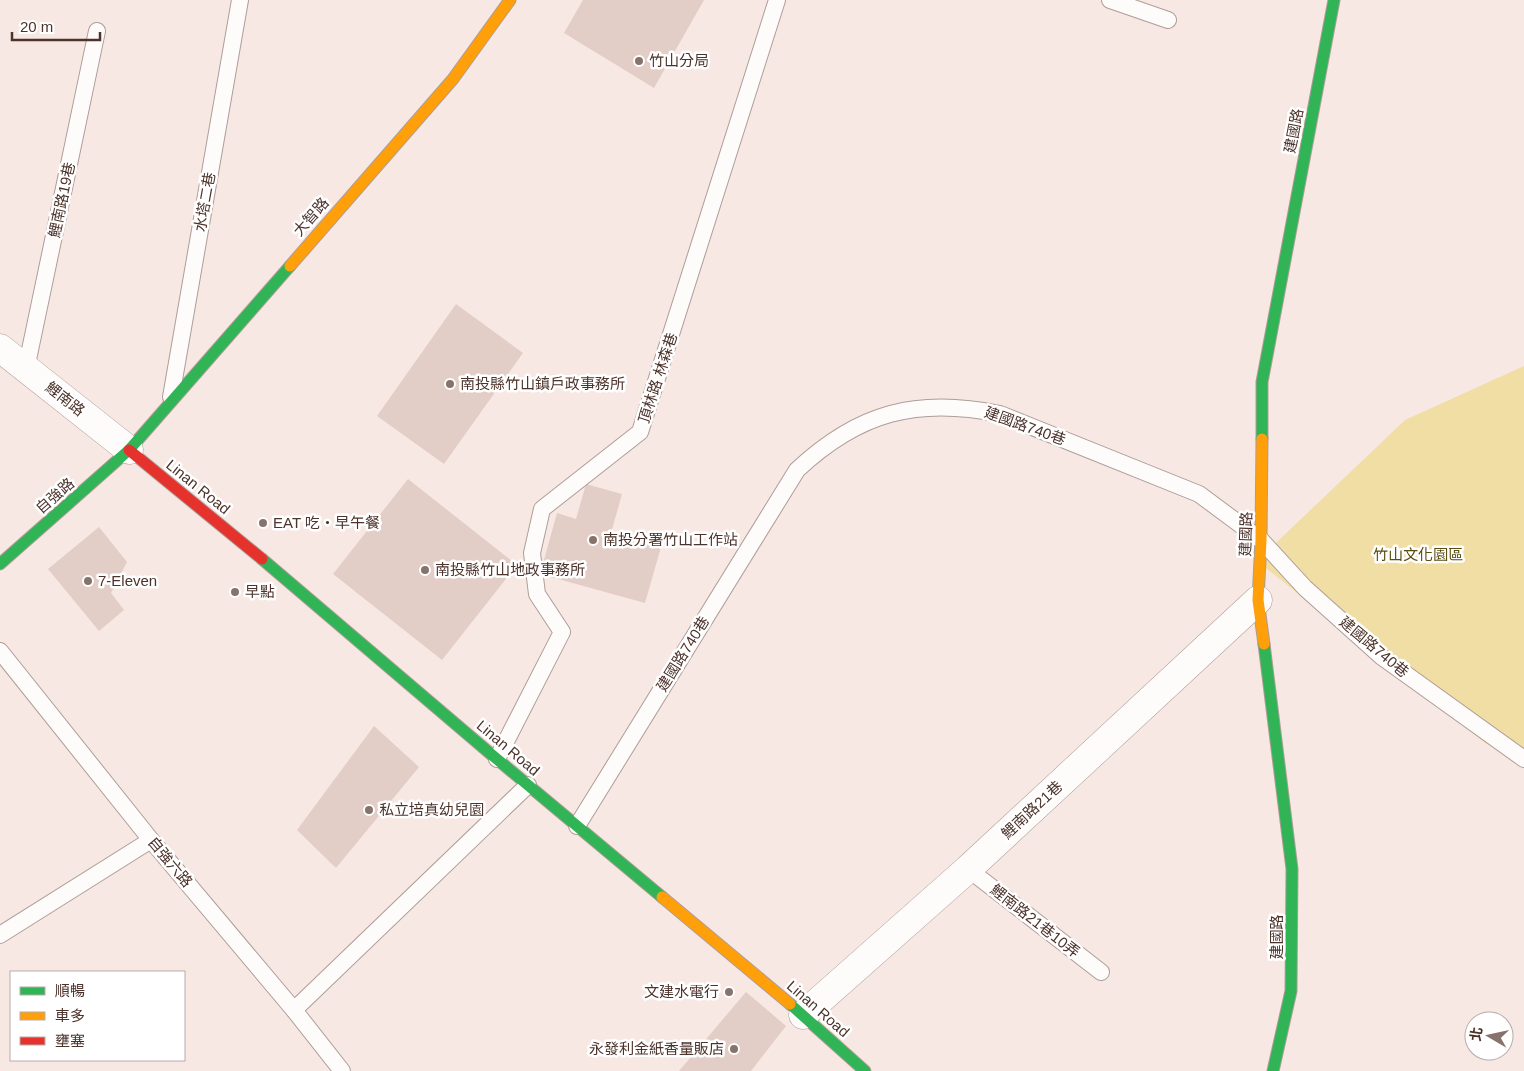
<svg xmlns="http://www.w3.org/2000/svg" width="1524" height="1071" font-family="Helvetica,'Noto Sans TC',sans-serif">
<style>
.green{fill:#f0dea5}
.building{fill:#e3cdc7}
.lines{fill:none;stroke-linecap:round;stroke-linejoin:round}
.lane-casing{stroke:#ae9d98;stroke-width:18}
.street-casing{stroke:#ae9d98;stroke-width:29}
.fast-casing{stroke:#ae9d98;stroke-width:13}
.slow-casing{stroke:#ae9d98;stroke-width:13}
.jam-casing{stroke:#ae9d98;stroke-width:13}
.lane{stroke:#fefcfb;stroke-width:16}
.street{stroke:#fefcfb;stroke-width:28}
.fast{stroke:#30b455;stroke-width:11}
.slow{stroke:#ff9f0a;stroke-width:11}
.jam{stroke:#e5322d;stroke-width:11}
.poi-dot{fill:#88726c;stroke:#fff;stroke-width:2}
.labels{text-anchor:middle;stroke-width:5;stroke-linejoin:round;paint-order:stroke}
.poi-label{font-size:15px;fill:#4c332b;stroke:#fff;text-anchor:start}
.street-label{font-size:15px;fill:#4c332b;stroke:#fff}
.park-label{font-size:15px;fill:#5a4d0f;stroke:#fff}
</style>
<rect width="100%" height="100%" fill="#f7e8e4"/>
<path class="green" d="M 1524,366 L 1524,766 L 1484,742 L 1257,561 L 1405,420 Z"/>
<g class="building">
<path d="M 583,0 L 704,0 L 654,88 L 564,33 Z"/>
<path d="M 456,304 L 523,353 L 444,464 L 377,416 Z"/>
<path d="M 408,479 L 517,565 L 442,660 L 333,574 Z"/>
<path d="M 586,484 L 622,494 L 611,533 L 661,547 L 645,603 L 540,574 L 557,513 L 576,519 Z"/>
<path d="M 99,527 L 127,562 L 111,593 L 124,610 L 99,631 L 48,569 Z"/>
<path d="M 374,726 L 419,767 L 336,868 L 297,830 Z"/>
<path d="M 746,992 L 786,1026 L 751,1071 L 679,1071 Z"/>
</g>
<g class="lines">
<defs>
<g id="lane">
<path d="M 1110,0 L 1168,20"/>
<path d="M 26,369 L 97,31"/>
<path d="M 171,397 L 240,0"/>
<path d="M 0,651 L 151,840 L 294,1010 L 342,1071"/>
<path d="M 497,759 L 562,632 L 537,594 L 532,553 L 542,509 L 640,432 L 777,0"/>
<path d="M 577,826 L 797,470 C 859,412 917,397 1000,414 L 1199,494 L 1261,540 L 1305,588 L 1382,657 L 1524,759"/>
<path d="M 968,869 L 1101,972"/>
<path d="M 0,935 L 151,840"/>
<path d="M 294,1010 L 528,785"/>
</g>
<g id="street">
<path d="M 0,348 L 129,450"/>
<path d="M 803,1015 L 968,869 L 1258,600"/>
</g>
<g id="fast">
<path d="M 1262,439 L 1262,382 L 1334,0"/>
<path d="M 262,559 L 492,755 L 662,897"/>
<path d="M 0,564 L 129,450 L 290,266"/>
<path d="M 1264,644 L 1292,869 L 1291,991 L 1273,1071"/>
<path d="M 790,1004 L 865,1071"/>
</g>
<g id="slow">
<path d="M 290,266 L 453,79 L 510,0"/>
<path d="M 1262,439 L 1261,540 L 1258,600 L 1264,644"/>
<path d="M 662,897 L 790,1004"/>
</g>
<path id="jam" d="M 129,450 L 262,559"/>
</defs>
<use href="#lane" class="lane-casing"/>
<use href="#street" class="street-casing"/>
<use href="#fast" class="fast-casing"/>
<use href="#slow" class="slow-casing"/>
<use href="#jam" class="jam-casing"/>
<use href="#lane" class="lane"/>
<use href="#street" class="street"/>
<use href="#fast" class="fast"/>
<use href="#slow" class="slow"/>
<use href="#jam" class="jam"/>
</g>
<g class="poi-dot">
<circle cx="639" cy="61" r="5"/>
<circle cx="450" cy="384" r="5"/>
<circle cx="263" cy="523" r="5"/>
<circle cx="593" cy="540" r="5"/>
<circle cx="425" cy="570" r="5"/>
<circle cx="88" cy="581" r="5"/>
<circle cx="235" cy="592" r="5"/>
<circle cx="369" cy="810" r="5"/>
<circle cx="729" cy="992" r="5"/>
<circle cx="734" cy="1049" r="5"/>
</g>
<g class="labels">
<g class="poi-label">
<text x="649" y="66">竹山分局</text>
<text x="460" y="389">南投縣竹山鎮戶政事務所</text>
<text x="273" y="528">EAT 吃‧早午餐</text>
<text x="603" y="545">南投分署竹山工作站</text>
<text x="435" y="575">南投縣竹山地政事務所</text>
<text x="98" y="586">7-Eleven</text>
<text x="245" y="597">早點</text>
<text x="379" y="815">私立培真幼兒園</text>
<text x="719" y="997" text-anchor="end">文建水電行</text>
<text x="724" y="1054" text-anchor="end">永發利金紙香量販店</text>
</g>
<g class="street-label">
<text transform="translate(1294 131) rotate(-79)" y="5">建國路</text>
<text transform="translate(62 200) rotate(-78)" y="5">鯉南路19巷</text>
<text transform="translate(205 202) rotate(-80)" y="5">水塔二巷</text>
<text transform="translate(311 217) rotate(-49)" y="5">大智路</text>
<text transform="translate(658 378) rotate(-72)" y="5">頂林路 林森巷</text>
<text transform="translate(65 399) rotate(38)" y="5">鯉南路</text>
<text transform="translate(1025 426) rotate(20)" y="5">建國路740巷</text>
<text transform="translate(198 487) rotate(39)" y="5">Linan Road</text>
<text transform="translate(55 496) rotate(-41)" y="5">自強路</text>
<text transform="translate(1246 534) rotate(-88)" y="5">建國路</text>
<text transform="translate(1374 647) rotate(40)" y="5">建國路740巷</text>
<text transform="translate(683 654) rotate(-58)" y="5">建國路740巷</text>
<text transform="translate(508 748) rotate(40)" y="5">Linan Road</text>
<text transform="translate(1032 810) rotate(-43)" y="5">鯉南路21巷</text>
<text transform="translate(170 862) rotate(50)" y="5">自強六路</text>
<text transform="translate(1035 921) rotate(38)" y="5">鯉南路21巷10弄</text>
<text transform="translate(1277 937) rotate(-90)" y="5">建國路</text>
<text transform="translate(818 1009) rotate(41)" y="5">Linan Road</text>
</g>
<g class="park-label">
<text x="1418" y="560">竹山文化園區</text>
</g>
</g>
<rect x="10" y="971" width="175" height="90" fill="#ffffff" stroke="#b7adaa"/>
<rect x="20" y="987" width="25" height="8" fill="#30b455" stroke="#b7adaa"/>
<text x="55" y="996" font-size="15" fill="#4c332b">順暢</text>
<rect x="20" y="1012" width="25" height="8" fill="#ff9f0a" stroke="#b7adaa"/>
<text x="55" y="1021" font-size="15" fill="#4c332b">車多</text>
<rect x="20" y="1037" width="25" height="8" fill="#e5322d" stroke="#b7adaa"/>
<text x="55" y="1046" font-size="15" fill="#4c332b">壅塞</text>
<g transform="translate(1489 1036) rotate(279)"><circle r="24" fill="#ffffff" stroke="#b7adaa"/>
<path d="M0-4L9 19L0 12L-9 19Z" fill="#88726c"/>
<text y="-8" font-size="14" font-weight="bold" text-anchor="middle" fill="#4c332b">北</text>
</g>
<path d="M12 32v8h88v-8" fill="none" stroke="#4c332b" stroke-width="2.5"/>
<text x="20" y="32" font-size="15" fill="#4c332b" stroke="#ffffff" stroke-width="4" paint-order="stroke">20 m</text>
</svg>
